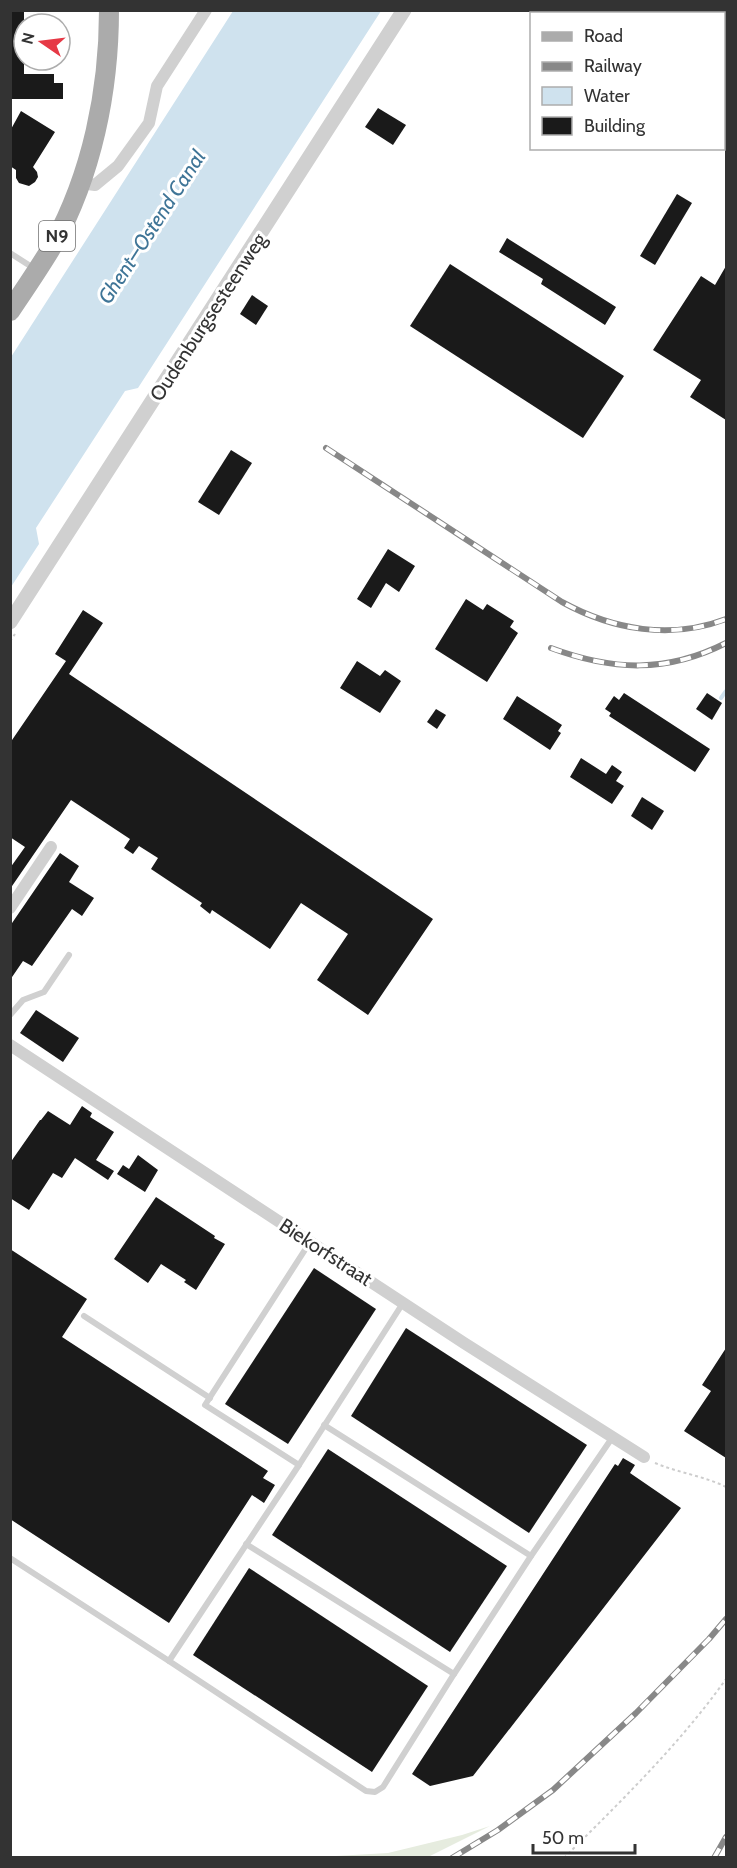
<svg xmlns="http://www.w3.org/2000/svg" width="737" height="1868" font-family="Cabin,sans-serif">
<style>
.green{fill:#e6ecdf}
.water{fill:#cfe2ee}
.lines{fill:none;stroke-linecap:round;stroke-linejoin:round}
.stream{stroke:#cfe2ee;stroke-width:4}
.building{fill:#1a1a1a}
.path{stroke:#cdcdcd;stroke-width:2;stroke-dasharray:3 3;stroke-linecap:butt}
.service{stroke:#d0d0d0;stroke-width:6}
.minor{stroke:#d0d0d0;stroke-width:12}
.tertiary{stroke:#d0d0d0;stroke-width:15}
.primary{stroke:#ababab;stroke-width:20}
.rail-casing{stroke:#888;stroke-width:6}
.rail{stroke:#fff;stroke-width:4;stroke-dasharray:11;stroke-linecap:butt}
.labels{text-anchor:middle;stroke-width:6;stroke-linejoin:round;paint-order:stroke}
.shield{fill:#fff;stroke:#707070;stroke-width:1.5}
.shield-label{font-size:18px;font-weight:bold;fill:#333}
.street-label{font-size:20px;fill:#333;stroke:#fff}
.water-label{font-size:21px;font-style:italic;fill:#3f7597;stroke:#fff}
</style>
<rect width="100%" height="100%" fill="#fff"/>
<path class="green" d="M 490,1826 L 428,1857 L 318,1857 L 388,1853 L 462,1835 Z"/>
<path class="water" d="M 233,11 L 381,11 L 138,388 L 125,391 L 36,528 L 39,544 L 11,587 L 11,357 Z"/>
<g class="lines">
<path class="stream" d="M 721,698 L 726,691"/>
</g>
<g class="building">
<path d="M 10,10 L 24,10 L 24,74 L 54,74 L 54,83 L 63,83 L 63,99 L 10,99 Z"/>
<path d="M 378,108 L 406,125 L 393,145 L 365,127 Z"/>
<path d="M 21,111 L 55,132 L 33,167 L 37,172 L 38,177 L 35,182 L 29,186 L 19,183 L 16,178 L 16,170 L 10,166 L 10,131 Z"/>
<path d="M 677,194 L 692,203 L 655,265 L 640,256 Z"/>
<path d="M 507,238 L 616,307 L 605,325 L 541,284 L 543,279 L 499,252 Z"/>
<path d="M 450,264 L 624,376 L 583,438 L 410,326 Z"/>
<path d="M 726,266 L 726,420 L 690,397 L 701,380 L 653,350 L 701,276 L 715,285 Z"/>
<path d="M 252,295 L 268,306 L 256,325 L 240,314 Z"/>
<path d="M 231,450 L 252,463 L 219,515 L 198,502 Z"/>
<path d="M 388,549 L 415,566 L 399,592 L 386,583 L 371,608 L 357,599 Z"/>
<path d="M 466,599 L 483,610 L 487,604 L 514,621 L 510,627 L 518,633 L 487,682 L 435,649 Z"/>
<path d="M 83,610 L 103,623 L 69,674 L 433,919 L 368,1015 L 317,980 L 348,934 L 301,903 L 270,949 L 212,910 L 210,914 L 200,906 L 202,903 L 151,869 L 158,858 L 139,846 L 133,854 L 124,848 L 130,839 L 71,800 L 10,889 L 10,868 L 25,847 L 10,837 L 10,743 L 66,661 L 55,654 Z"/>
<path d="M 357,661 L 380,676 L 385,670 L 401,681 L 380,713 L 340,688 Z"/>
<path d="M 624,693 L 710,749 L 695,772 L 609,716 L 611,713 L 605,709 L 614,696 L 619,700 Z"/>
<path d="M 707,693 L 722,703 L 712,720 L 696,709 Z"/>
<path d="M 517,696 L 562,725 L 558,731 L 561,733 L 550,750 L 503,719 Z"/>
<path d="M 436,709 L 446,715 L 437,729 L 427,722 Z"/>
<path d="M 581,758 L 606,774 L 612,765 L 622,772 L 616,781 L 624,786 L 612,804 L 570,777 Z"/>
<path d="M 642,797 L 664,811 L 652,830 L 631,816 Z"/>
<path d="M 60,853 L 79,866 L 69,882 L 94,898 L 82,916 L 72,909 L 32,966 L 23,961 L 10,980 L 10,926 Z"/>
<path d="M 36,1010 L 79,1038 L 63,1062 L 20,1033 Z"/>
<path d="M 82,1106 L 92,1113 L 90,1117 L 114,1132 L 96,1160 L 114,1171 L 108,1180 L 75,1158 L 62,1178 L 53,1173 L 29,1210 L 10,1198 L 10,1163 L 40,1120 L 41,1120 L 48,1111 L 70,1125 Z"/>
<path d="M 138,1155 L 158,1170 L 145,1192 L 117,1174 L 123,1165 L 129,1169 Z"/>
<path d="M 156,1197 L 215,1236 L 214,1238 L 225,1244 L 196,1290 L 184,1282 L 186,1280 L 161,1264 L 148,1283 L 114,1259 Z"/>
<path d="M 10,1249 L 87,1299 L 62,1337 L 268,1471 L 263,1478 L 275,1485 L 264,1503 L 252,1495 L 169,1623 L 10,1519 Z"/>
<path d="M 314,1268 L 376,1309 L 288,1444 L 225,1404 Z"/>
<path d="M 406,1328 L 587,1445 L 529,1533 L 351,1416 Z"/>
<path d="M 726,1348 L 726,1458 L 684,1431 L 711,1391 L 702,1385 Z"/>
<path d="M 328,1449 L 507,1566 L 450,1652 L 272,1535 Z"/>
<path d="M 623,1458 L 635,1465 L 630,1473 L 681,1508 L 473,1776 L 430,1786 L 412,1774 L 615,1464 L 618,1466 Z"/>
<path d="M 249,1568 L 428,1686 L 372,1772 L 193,1655 Z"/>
</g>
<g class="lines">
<g class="path">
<path d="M 10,641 L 15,634"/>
<path d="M 655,1463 C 679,1473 704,1476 726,1487"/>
<path d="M 564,1858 C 621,1801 679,1745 726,1679"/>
</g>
<g class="service">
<path d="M 10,253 L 35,269"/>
<path d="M 10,1015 L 23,1000 L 44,992 L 69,955"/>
<path d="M 84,1316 L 210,1398"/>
<path d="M 324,1425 L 531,1556"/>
<path d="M 299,1465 L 403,1303"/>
<path d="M 246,1544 L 454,1674 L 531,1556 L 612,1438"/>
<path d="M 10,1558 L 169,1661 L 299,1465 L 205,1405 L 310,1242"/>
<path d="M 169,1661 L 366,1791 L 375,1792 L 383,1787 L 454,1674"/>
</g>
<g class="minor">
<path d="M 81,183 L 95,185 L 118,166 L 149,123 L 157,86 L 206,10"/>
<path d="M 10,908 L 51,847"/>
<path d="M 10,1045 L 464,1343 L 644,1457"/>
</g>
<path class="tertiary" d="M 10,622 L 404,10"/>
<path class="primary" d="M 10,311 C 25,289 40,267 53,245 C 92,174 109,91 109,10"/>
<defs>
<g id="rail">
<path d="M 326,448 L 562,602 C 613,630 671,640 726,619"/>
<path d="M 551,648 C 613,671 667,673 726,643"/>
<path d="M 452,1858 L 498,1830 L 553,1790 L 636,1713 L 709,1639 L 726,1619"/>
<path d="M 714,1858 L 726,1837"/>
</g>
</defs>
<use href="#rail" class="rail-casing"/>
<use href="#rail" class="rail"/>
</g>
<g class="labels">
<rect class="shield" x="39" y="221" width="36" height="30" rx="4.5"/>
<g class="shield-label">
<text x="57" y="242">N9</text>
</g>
<g class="street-label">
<text transform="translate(208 317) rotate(-57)" y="7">Oudenburgsesteenweg</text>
<text transform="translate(326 1252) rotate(33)" y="7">Biekorfstraat</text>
</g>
<g class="water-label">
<text transform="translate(152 227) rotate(-57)" y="7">Ghent–Ostend Canal</text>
</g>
</g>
<rect width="737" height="1868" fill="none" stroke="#333333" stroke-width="24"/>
<rect x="530" y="12" width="195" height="138" fill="#ffffff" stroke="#adadad" stroke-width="1.5"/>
<rect x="542" y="32" width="30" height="9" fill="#ababab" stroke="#adadad" stroke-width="1.5"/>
<text x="584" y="42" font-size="18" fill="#333333">Road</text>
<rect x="542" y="62" width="30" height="9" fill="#888888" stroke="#adadad" stroke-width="1.5"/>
<text x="584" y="72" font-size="18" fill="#333333">Railway</text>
<rect x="542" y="87" width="30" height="18" fill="#cfe2ee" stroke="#adadad" stroke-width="1.5"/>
<text x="584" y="102" font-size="18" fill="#333333">Water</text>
<rect x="542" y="117" width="30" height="18" fill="#1a1a1a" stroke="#adadad" stroke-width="1.5"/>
<text x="584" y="132" font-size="18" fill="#333333">Building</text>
<g transform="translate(42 42) rotate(284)"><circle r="28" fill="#ffffff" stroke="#adadad" stroke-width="1.5"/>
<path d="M0-4.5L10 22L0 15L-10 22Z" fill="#e63946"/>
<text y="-9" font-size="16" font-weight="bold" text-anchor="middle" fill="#333333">N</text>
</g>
<path d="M533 1844v9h102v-9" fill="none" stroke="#333333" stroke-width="3"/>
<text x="542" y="1844" font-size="18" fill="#333333" stroke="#ffffff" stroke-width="4.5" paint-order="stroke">50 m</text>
</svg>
